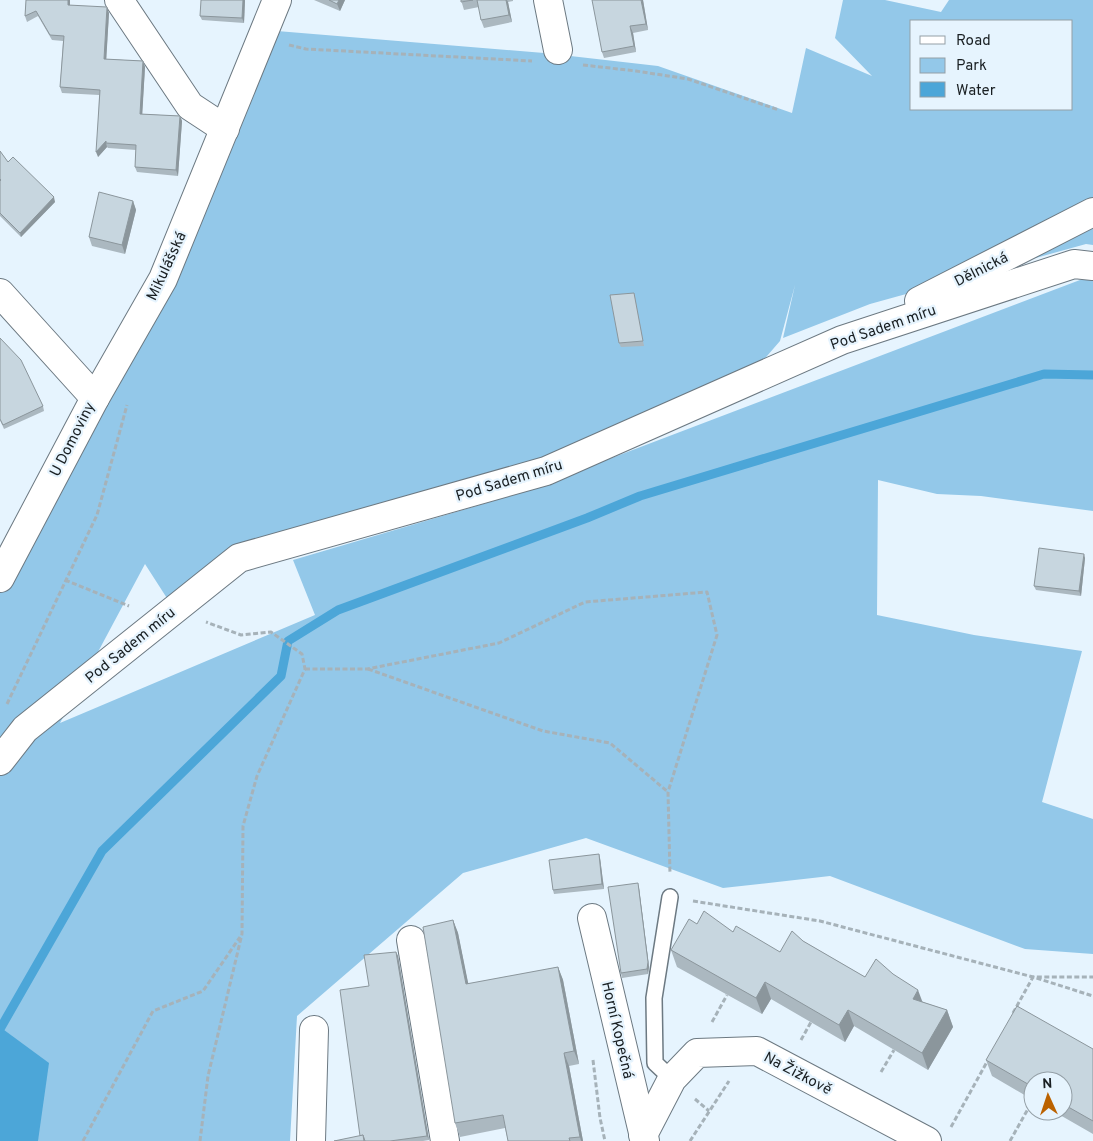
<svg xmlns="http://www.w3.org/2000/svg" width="1093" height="1141" font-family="Overpass,sans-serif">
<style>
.green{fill:#93c8e9;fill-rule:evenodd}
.water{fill:#4ca6d8}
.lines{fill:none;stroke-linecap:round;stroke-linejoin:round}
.stream{stroke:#4ca6d8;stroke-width:9}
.service-casing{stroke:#6c7982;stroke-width:18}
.minor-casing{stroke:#6c7982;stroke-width:30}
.path{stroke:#a6b2b9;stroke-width:3;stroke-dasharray:5 2.5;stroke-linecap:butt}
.service{stroke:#fff;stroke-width:15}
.minor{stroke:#fff;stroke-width:28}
.wall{fill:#abb8c0}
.shaded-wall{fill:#8b969c}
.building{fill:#c7d6df;stroke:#8b969c}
.labels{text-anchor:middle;stroke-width:4.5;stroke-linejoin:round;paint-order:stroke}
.street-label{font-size:15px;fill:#191f22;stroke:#e6f4fe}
</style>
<rect width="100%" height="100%" fill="#e6f4fe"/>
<path class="green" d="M 843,0 L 885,0 L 941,12 L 949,0 L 1093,0 L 1093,245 L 1086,244 L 870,304 L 783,338 L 795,285 L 780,341 L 760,364 L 543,465 L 370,509 L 172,606 L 145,564 L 60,723 L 315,615 L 293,560 L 517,494 L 1080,280 L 1093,280 L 1093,511 L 981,496 L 937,494 L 878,480 L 877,615 L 974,635 L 1082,651 L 1042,802 L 1093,819 L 1093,954 L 1025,949 L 830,876 L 723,888 L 586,838 L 463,873 L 297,1016 L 290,1141 L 0,1141 L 0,590 L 277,31 L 544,53 L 658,66 L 792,113 L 806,48 L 872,76 L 835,38 ZM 912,21 L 1072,21 L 1072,109 L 912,109 Z"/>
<path class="water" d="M 0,1027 L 49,1063 L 38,1141 L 0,1141 Z"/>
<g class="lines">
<path class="stream" d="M 0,1029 L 102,851 L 281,676 L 288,641 L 338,610 L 587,518 L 640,496 L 1044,374 L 1093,375"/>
<defs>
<path id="service" d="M 670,897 L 654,998 L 655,1063 L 672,1079"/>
<g id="minor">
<path d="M 119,0 L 190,106 L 225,129"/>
<path d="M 548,0 L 558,50"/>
<path d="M 0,293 L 95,398"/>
<path d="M 919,301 L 1093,212"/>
<path d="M 0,578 L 95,398 L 163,279 L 277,0"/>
<path d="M 0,761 L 25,729 L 239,558 L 546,471 L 842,340 L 1074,264 L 1093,266"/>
<path d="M 592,918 L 645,1141"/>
<path d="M 411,940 L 445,1141"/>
<path d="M 643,1135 L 672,1079 L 697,1053 L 757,1051 L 927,1141"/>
<path d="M 311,1141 L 314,1030"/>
</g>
</defs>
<use href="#service" class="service-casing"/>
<use href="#minor" class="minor-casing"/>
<g class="path">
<path d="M 289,45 L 306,49 L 532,61"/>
<path d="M 583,65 L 636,71 L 688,79 L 779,110"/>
<path d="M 65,580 L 129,606"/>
<path d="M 305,669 L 367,669 L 499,643 L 585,602 L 707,592 L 717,635 L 668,792 L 670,874"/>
<path d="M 368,669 L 543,731 L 610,743 L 668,792"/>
<path d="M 7,704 L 97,515 L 127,405"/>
<path d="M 693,901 L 820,921 L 1033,977 L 1093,996"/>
<path d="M 1013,1013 L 1033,977 L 1093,977"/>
<path d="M 712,1022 L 727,995"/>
<path d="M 801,1040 L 811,1022"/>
<path d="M 593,1060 L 600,1118 L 605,1141"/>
<path d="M 881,1072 L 894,1050"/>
<path d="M 695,1099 L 709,1111"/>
<path d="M 951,1127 L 988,1060"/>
<path d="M 83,1141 L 153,1011 L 203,991 L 240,937"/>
<path d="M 200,1141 L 208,1076 L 242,934 L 243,826 L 257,776 L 305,669 L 302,654 L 271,632 L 241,635 L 206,622"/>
<path d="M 690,1141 L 729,1081"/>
<path d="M 1010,1141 L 1033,1100"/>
</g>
<use href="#service" class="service"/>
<use href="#minor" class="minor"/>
</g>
<g class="wall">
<path d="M 26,0 L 70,5 L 109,13 L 106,59 L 143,61 L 145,67 L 142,114 L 180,116 L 182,121 L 178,176 L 137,172 L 135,167 L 136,150 L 108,148 L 107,147 L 98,157 L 99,95 L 62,93 L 60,87 L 63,41 L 52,40 L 38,16 L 27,22 L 25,16 Z"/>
<path d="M 245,0 L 244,23 L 202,20 L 200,16 Z"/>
<path d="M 314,0 L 345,0 L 340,11 Z"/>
<path d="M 461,0 L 513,0 L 513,1 L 508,2 L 512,22 L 484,28 L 481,20 L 479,7 L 464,10 Z"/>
<path d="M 643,0 L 648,30 L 633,33 L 636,52 L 604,58 L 602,52 Z"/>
<path d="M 0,151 L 8,162 L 55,202 L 21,237 L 0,216 Z"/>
<path d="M 133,201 L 136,210 L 125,254 L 92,246 L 89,237 Z"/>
<path d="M 634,293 L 635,297 L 644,346 L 621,347 L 619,343 Z"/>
<path d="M 0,338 L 43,406 L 44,411 L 4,429 L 0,420 Z"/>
<path d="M 1085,558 L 1081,596 L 1036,590 L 1034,586 Z"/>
<path d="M 599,854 L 600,858 L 604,889 L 554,894 L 553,890 Z"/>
<path d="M 639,888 L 649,967 L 648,974 L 622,978 L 621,973 Z"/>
<path d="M 453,920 L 458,933 L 468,984 L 558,967 L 563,980 L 579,1064 L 569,1066 L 583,1141 L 508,1141 L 505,1128 L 460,1137 L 455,1123 Z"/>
<path d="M 697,924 L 733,932 L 780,952 L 803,941 L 865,977 L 923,1002 L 947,1010 L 953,1027 L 928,1070 L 854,1026 L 845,1042 L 771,999 L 762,1014 L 677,967 L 671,950 Z"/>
<path d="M 396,952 L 398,956 L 429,1140 L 423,1141 L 334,1141 L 360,1136 L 369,986 Z"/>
<path d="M 1093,1049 L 1093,1134 L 1053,1111 L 1063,1111 L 1063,1081 L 1033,1081 L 1033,1100 L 992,1076 L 986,1060 Z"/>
</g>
<g class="shaded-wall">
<path d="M 68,0 L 70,0 L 70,10 L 68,5 Z"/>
<path d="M 243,0 L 245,0 L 244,23 L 242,18 Z"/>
<path d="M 339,0 L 345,0 L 340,11 L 337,4 Z"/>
<path d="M 506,0 L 507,0 L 508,2 L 512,22 L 509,15 Z"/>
<path d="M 641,0 L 643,0 L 648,30 L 646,24 Z"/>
<path d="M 107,7 L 109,13 L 106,64 L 104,59 Z"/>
<path d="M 630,26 L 633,33 L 636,52 L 634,46 Z"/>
<path d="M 143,61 L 145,67 L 142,119 L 140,114 Z"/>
<path d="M 180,116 L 182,121 L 178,176 L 176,170 Z"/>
<path d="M 106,141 L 106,143 L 107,147 L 98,157 L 96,152 Z"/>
<path d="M 54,197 L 55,202 L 21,237 L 20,233 Z"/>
<path d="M 133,201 L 136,210 L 125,254 L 122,245 Z"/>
<path d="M 1084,554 L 1085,558 L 1081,596 L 1079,591 Z"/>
<path d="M 599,854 L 600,858 L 604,889 L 602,884 Z"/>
<path d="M 638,883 L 639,888 L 649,967 L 648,974 L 647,969 Z"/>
<path d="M 453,920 L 458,933 L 471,997 L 466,984 Z"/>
<path d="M 396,952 L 398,956 L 429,1140 L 427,1136 Z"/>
<path d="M 558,967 L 563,980 L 579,1064 L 574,1051 Z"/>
<path d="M 765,982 L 771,999 L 762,1014 L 756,998 Z"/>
<path d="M 918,990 L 924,1006 L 913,999 Z"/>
<path d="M 848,1010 L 854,1026 L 845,1042 L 839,1025 Z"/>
<path d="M 947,1010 L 953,1027 L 928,1070 L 922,1053 Z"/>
<path d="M 564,1053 L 569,1066 L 583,1141 L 581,1141 L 580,1137 Z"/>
</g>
<g class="building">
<path d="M 26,0 L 68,0 L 68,5 L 107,7 L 104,59 L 143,61 L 140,114 L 180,116 L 176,170 L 135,167 L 136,145 L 106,143 L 106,141 L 96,152 L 100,90 L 60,87 L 64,36 L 50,35 L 36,11 L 25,16 Z"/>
<path d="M 201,0 L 243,0 L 242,18 L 200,16 Z"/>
<path d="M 329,0 L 339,0 L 337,4 Z"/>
<path d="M 461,0 L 473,0 L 461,2 Z"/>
<path d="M 477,0 L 506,0 L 509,15 L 481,20 Z"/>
<path d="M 592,0 L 641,0 L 646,24 L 630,26 L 634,46 L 602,52 Z"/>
<path d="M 0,151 L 8,162 L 13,157 L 54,197 L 20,233 L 0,213 L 0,181 L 1,180 L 0,179 Z"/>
<path d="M 99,192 L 133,201 L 122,245 L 89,237 Z"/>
<path d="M 634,293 L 643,341 L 619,343 L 610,295 Z"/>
<path d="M 0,338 L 21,360 L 43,406 L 3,425 L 0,419 Z"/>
<path d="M 1039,548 L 1084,554 L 1079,591 L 1034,586 Z"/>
<path d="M 599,854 L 602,884 L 553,890 L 549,860 Z"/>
<path d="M 638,883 L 648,962 L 647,969 L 621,973 L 608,887 Z"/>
<path d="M 704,911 L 733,932 L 736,926 L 780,952 L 792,931 L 803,941 L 865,977 L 876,959 L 893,974 L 918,990 L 913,999 L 947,1010 L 922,1053 L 848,1010 L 839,1025 L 765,982 L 756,998 L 671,950 L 689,919 L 697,924 Z"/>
<path d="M 453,920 L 466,984 L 558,967 L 574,1051 L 564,1053 L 580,1137 L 569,1138 L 570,1141 L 508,1141 L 503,1115 L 455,1123 L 423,927 Z"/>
<path d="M 396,952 L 427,1136 L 390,1141 L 365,1141 L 363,1135 L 360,1136 L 340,990 L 369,986 L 364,955 Z"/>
<path d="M 1017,1006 L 1093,1049 L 1093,1121 L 1063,1104 L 1063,1081 L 1033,1081 L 1033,1087 L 986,1060 Z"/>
<path d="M 363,1135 L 364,1141 L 334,1141 Z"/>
</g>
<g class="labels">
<g class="street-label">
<text transform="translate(166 266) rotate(-65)" y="5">Mikulášská</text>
<text transform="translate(981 269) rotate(-27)" y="5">Dělnická</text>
<text transform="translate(883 327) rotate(-19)" y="5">Pod Sadem míru</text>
<text transform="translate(72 439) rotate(-63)" y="5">U Domoviny</text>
<text transform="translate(509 480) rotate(-17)" y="5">Pod Sadem míru</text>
<text transform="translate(130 645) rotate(-39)" y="5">Pod Sadem míru</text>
<text transform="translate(618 1030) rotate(77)" y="5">Horní Kopečná</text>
<text transform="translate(798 1073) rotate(28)" y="5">Na Žižkově</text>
</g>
</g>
<rect x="910" y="20" width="162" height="90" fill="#e6f4fe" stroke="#949fa6"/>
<rect x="920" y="36" width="25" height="8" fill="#ffffff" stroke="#949fa6"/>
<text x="956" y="45" font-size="15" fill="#191f22">Road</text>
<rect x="920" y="58" width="25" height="15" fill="#93c8e9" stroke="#949fa6"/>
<text x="956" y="70" font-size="15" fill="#191f22">Park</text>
<rect x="920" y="82" width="25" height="15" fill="#4ca6d8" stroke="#949fa6"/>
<text x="956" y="95" font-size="15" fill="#191f22">Water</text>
<g transform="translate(1048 1096) rotate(357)"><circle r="24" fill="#e6f4fe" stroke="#949fa6"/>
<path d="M0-4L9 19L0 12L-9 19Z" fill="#bb6200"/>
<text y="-8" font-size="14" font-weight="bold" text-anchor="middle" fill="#191f22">N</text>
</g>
</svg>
